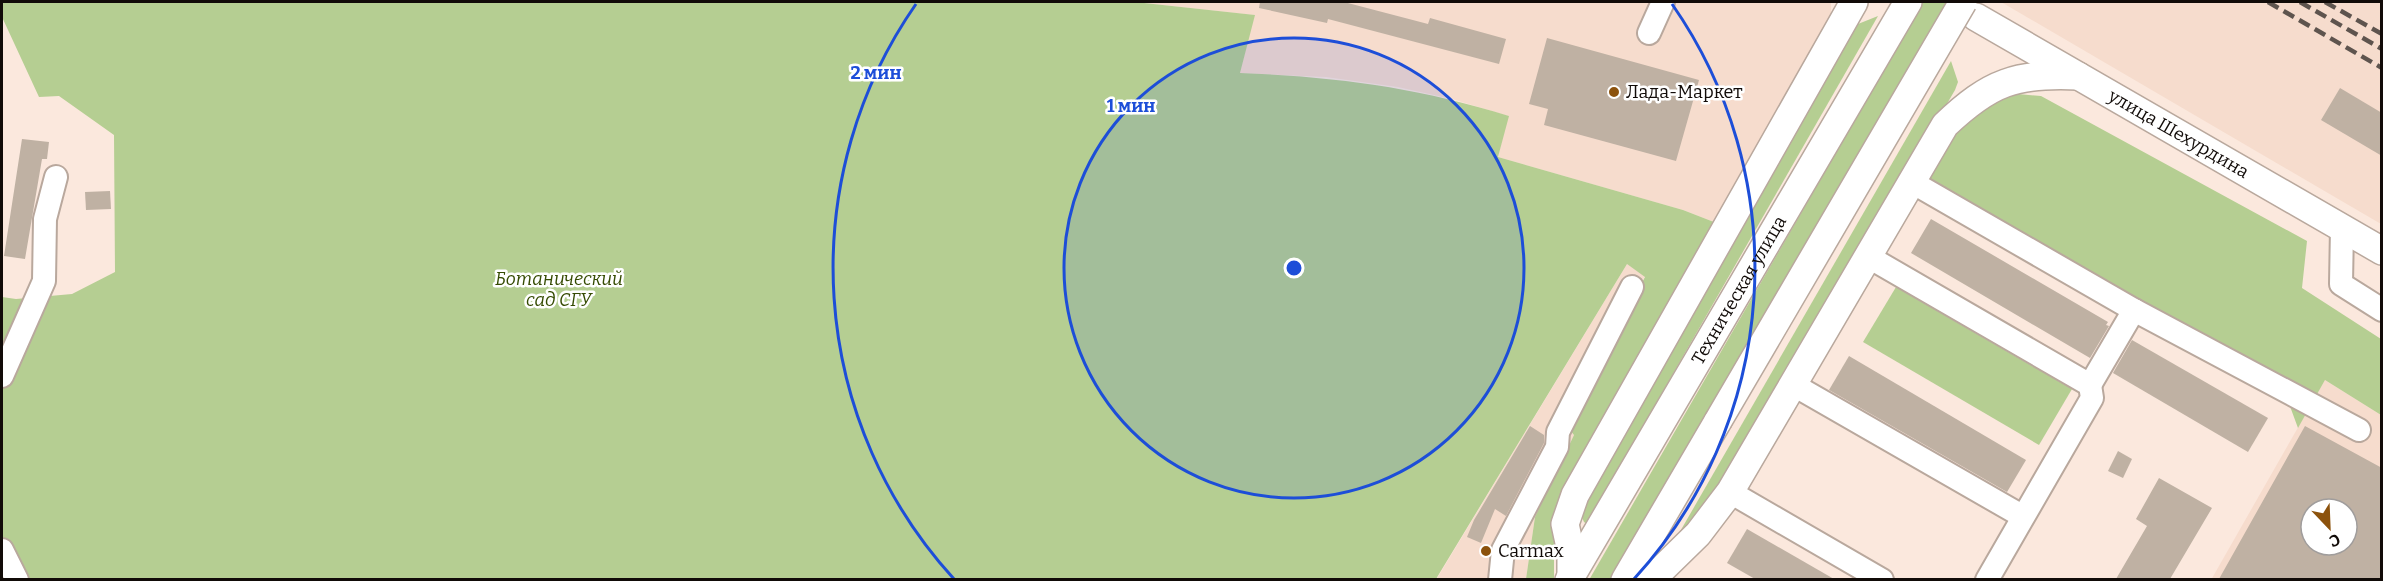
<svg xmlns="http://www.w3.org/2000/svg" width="2383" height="581" font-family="Bitter,serif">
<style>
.built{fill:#f6dccd;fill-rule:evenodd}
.green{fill:#b5ce92}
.building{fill:#bfb1a3;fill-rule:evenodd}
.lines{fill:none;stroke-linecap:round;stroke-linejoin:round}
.minor-casing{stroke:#b9a89d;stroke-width:26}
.major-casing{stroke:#b9a89d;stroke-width:30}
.minor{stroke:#fff;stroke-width:22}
.major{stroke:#fff;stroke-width:27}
.rail{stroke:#5e544e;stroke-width:4.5;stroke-dasharray:12 6;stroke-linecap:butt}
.major-bridge-casing{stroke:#b9a89d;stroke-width:30;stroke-linecap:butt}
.major-bridge{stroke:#fff;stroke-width:27}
.ring{fill:none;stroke:#1d4ed8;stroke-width:3}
.poi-dot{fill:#8c520c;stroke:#fff;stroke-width:2}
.labels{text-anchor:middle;stroke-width:5;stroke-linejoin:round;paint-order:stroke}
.poi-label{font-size:18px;fill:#110b08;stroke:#fff;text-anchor:start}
.street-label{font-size:18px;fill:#110b08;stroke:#fff}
.park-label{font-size:18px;font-style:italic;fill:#354b02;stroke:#fff}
.centre{fill:#1d4ed8;stroke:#fff;stroke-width:3}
.ring-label{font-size:18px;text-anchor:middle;font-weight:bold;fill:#1d4ed8;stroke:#fff;stroke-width:5;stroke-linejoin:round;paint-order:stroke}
</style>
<rect width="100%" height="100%" fill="#fbe8dd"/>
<g class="built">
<path d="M 1135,2 L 1831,2 L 1831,20 L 1719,224 L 1683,210 L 1498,157 L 1508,116 L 1452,99 L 1398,87 L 1326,77 L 1240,73 L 1254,15 Z"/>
<path d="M 2001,2 L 2381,2 L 2381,224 Z"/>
<path d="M 1627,264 L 1645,276 L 1566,425 L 1574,435 L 1535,517 L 1526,579 L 1436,580 Z"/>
<path d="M 2325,380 L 2381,415 L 2381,579 L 2211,580 ZM 2311,509 L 2347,509 L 2347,545 L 2311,545 Z"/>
</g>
<g class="green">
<path d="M 2,2 L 1135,2 L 1255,15 L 1240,73 C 1338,77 1415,87 1509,116 L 1498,157 L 1683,210 L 1719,224 L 1554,520 L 1554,579 L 1526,579 L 1535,517 L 1574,435 L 1566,425 L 1645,277 L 1627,264 L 1436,579 L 2,579 L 2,297 L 16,299 L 72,294 L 115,272 L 114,135 L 59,96 L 39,97 L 2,17 Z"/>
<path d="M 1923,2 L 1948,2 L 1614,579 L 1589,580 Z"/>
<path d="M 1878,16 L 1587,524 L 1584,522 L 1581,515 L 1587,497 L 1858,24 Z"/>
<path d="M 1951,61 L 1958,82 L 1955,90 L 1724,487 L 1708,513 L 1678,535 Z"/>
<path d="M 2018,94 L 2041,96 L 2307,241 L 2302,288 L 2381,339 L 2381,415 L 2325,380 L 2298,428 L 2281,382 L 1923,182 L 1949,131 L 1997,101 Z"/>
<path d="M 1896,287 L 2072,389 L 2039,445 L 1863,342 Z"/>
</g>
<g class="building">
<path d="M 1260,2 L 1344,2 L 1428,24 L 1430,18 L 1506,39 L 1499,64 L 1328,19 L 1327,23 L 1259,8 Z"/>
<path d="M 1547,38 L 1699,80 L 1676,161 L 1544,125 L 1548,109 L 1529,104 Z"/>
<path d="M 2340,88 L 2382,113 L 2382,156 L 2321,120 Z"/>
<path d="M 22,139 L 49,142 L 47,159 L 42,159 L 25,259 L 4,256 Z"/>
<path d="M 110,191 L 111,209 L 86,210 L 85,192 Z"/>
<path d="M 1931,219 L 2108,322 L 2106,325 L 2109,326 L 2090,358 L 1911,253 Z"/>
<path d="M 2132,340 L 2268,418 L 2248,452 L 2113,373 Z"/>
<path d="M 1849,356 L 2026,460 L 2007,492 L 1829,390 Z"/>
<path d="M 1530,426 L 1544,435 L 1544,443 L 1506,516 L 1495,509 L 1481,543 L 1467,537 L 1474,520 Z"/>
<path d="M 2305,426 L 2382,468 L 2382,579 L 2219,579 ZM 2311,509 L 2347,509 L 2347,545 L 2311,545 Z"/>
<path d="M 2118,451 L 2132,459 L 2123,478 L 2108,471 Z"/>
<path d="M 2159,478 L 2212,508 L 2170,579 L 2116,579 L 2147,526 L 2136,519 Z"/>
<path d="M 1747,529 L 1834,579 L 1755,579 L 1727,563 Z"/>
</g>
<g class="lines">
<defs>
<g id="minor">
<path d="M 1649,33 L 1663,2"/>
<path d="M 1910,181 L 2134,310 L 2359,430"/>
<path d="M 2342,228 L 2341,284 L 2382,310"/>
<path d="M 1867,256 L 2090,385 L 2092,398 L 1987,580"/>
<path d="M 2,376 L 44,281 L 45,219 L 56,177"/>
<path d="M 1792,384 L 2022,516"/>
<path d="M 2090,385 L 2134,310"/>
<path d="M 1730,492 L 1882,580"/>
<path d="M 2,550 L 17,580"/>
<path d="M 1500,580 L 1503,550 L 1557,447 L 1558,432 L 1632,287"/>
</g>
<g id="major">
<path id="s1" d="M 1976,17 L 2382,251"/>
<path d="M 1571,576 L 1571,552 L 1565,524 L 1575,495 L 1854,2"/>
<path id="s2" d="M 1569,580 L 1908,2"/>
<path d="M 1625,580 L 1718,421"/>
<path d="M 1651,580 L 1698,534 L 1730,492 L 1945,125 C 1990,82 2016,73 2078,76"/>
</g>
</defs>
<use href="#minor" class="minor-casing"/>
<use href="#major" class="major-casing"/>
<use href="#minor" class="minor"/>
<use href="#major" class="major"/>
<g class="rail">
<path d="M 2268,2 L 2382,68"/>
<path d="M 2300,2 L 2382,49"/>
<path d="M 2325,2 L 2382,34"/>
</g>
<defs>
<path id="major-bridge" d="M 1718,421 L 1963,2"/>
</defs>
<use href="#major-bridge" class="major-bridge-casing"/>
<use href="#major-bridge" class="major-bridge"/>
</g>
<circle cx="1294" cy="268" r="230" fill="#1d4ed8" fill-opacity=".12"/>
<g class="ring">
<circle cx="1294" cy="268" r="230"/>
<path d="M954 579A461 461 0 0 1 916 4M1672 4A461 461 0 0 1 1634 579"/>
</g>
<g class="poi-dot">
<circle cx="1614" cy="92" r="6"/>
<circle cx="1486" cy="551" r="6"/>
</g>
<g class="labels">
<g class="poi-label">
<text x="1626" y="98">Лада-Маркет</text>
<text x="1498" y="557">Carmax</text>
</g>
<g class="street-label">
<text dy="6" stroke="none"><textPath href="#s1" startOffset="234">улица Шехурдина</textPath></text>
<text dy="6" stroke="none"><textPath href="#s2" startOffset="336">Техническая улица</textPath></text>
</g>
<g class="park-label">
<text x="559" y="285">Ботанический<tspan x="559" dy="21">сад СГУ</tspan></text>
</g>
</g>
<circle cx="1294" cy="268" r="9" class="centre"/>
<g class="ring-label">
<text x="876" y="79">2 мин</text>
<text x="1131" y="112">1 мин</text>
</g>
<rect width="2383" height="581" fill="none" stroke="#110b08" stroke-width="6"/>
<g transform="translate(2329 527) rotate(157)"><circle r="28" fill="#ffffff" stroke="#a09d9c" stroke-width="1.5"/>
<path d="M0-4.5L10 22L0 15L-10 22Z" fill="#8c520c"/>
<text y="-9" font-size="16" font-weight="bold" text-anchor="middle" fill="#110b08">С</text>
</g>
</svg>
